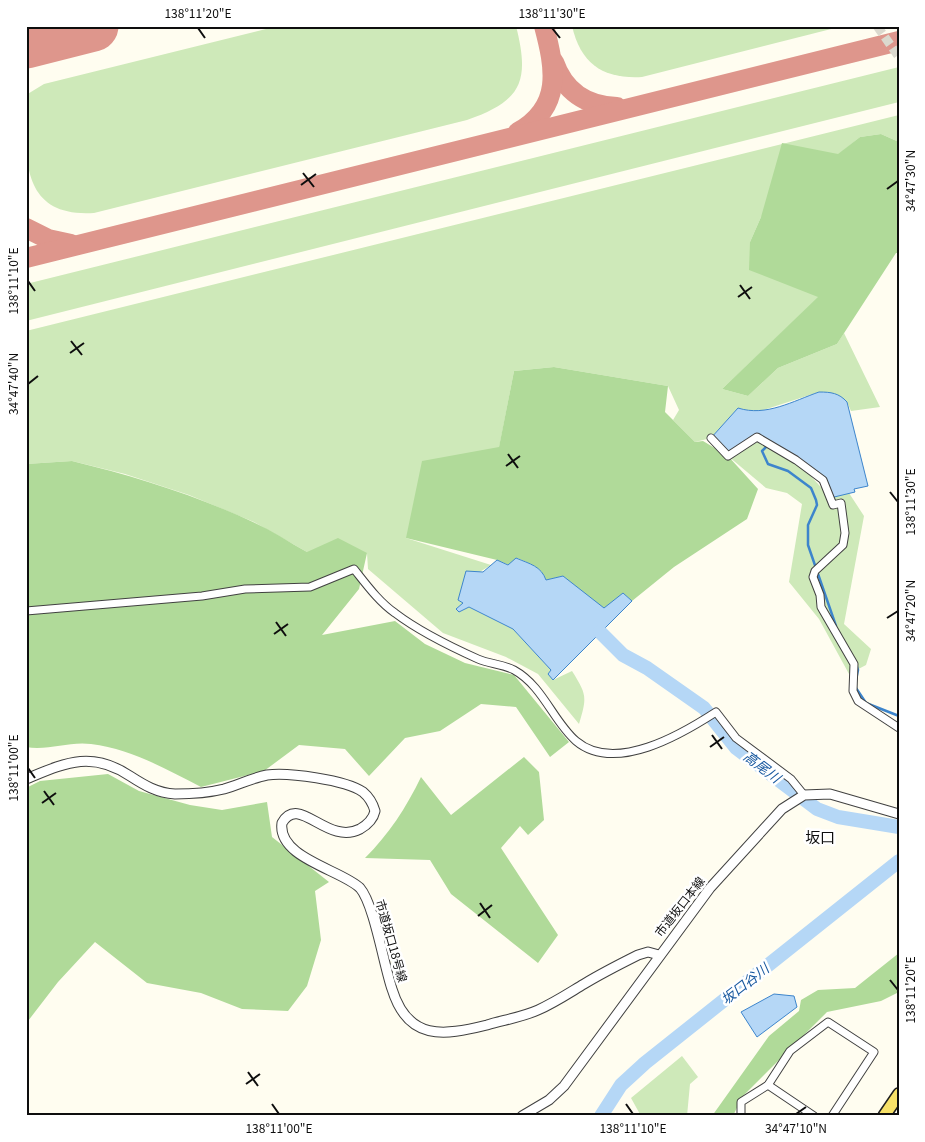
<svg xmlns="http://www.w3.org/2000/svg" width="925" height="1142" font-family="Georgia,'Noto Sans JP',serif">
<style>
.green{fill:#cee9b9}
.forest{fill:#b0da99}
.water{fill:#b5d7f6;stroke:#3d85cc}
.lines{fill:none;stroke-linecap:round;stroke-linejoin:round}
.stream{stroke:#3d85cc;stroke-width:2.5}
.river{stroke:#b5d7f6;stroke-width:14}
.taxiway{stroke:#de968c;stroke-width:20}
.runway{stroke:#de968c;stroke-width:51}
.tertiary-tunnel{stroke:#dbd9ce;stroke-width:9;stroke-dasharray:9 4.5;stroke-linecap:butt}
.minor-casing{stroke:#414141;stroke-width:9}
.tertiary-casing{stroke:#414141;stroke-width:11}
.primary-casing{stroke:#1f1f1f;stroke-width:14}
.minor{stroke:#fff;stroke-width:7}
.tertiary{stroke:#fff;stroke-width:9}
.primary{stroke:#f7e168;stroke-width:11}
.ticks{fill:none;stroke:#0e0e0e;stroke-width:2}
.labels{text-anchor:middle;stroke-width:5;stroke-linejoin:round;paint-order:stroke}
.street-label{font-size:12px;fill:#0e0e0e;stroke:#fff}
.water-label{font-size:14px;font-style:italic;fill:#18589f;stroke:#fff}
.quarter-label{font-size:15px;fill:#0e0e0e;stroke:#fff}
.neatline{fill:none;stroke:#0e0e0e;stroke-width:2}
.ticks-label{font-size:12px;text-anchor:middle;fill:#0e0e0e}
</style>
<rect width="100%" height="100%" fill="#fffdf0"/>
<g class="green">
<path d="M 278,26 L 516,26 C 530,81 522,101 467,120 L 94,213 C 16,218 26,150 26,95 L 44,84 Z"/>
<path d="M 572,26 L 843,26 L 642,77 C 604,79 581,65 572,26 Z"/>
<path d="M 899,67 L 899,102 L 26,321 L 26,284 Z"/>
<path d="M 899,115 L 899,142 L 881,134 L 860,137 L 761,217 L 750,242 L 819,297 L 722,389 L 748,396 L 778,368 L 837,344 L 844,333 L 880,407 L 851,411 L 847,402 L 819,392 L 757,412 L 738,408 L 711,438 L 695,442 L 673,420 L 679,410 L 668,386 L 554,367 L 514,371 L 499,448 L 406,538 L 491,565 L 478,573 L 463,603 L 456,609 L 459,612 L 469,607 L 513,629 L 551,670 L 553,680 L 572,671 C 587,695 587,697 579,724 L 538,674 L 506,657 L 443,633 L 368,569 L 367,553 L 307,552 L 254,522 L 189,495 L 125,474 L 72,461 L 26,464 L 26,331 Z"/>
<path d="M 762,440 L 796,460 L 830,497 L 849,493 L 864,516 L 844,624 L 871,649 L 866,665 L 849,674 L 819,619 L 789,582 L 802,504 L 787,493 L 766,488 L 728,456 Z"/>
<path d="M 682,1056 L 698,1077 L 690,1084 L 687,1116 L 641,1116 L 631,1098 Z"/>
</g>
<g class="forest">
<path d="M 881,134 L 899,142 L 899,253 L 896,253 L 837,344 L 778,368 L 748,396 L 722,389 L 818,297 L 749,270 L 750,242 L 761,217 L 782,143 L 838,154 L 860,137 Z"/>
<path d="M 554,367 L 668,386 L 665,412 L 695,442 L 703,441 L 728,456 L 758,489 L 747,519 L 674,567 L 632,601 L 623,593 L 604,609 L 563,576 L 546,580 C 541,566 530,564 517,558 L 509,565 L 497,560 L 406,538 L 422,461 L 499,447 L 514,371 Z"/>
<path d="M 72,461 C 134,476 195,495 253,522 C 271,530 289,542 307,552 L 338,538 L 367,553 L 359,589 L 322,635 L 395,621 L 425,644 L 465,663 L 514,675 L 569,742 L 550,757 L 516,707 L 481,704 L 440,731 L 405,738 L 369,776 L 345,749 L 299,745 L 264,771 L 201,787 C 166,769 131,749 91,744 C 69,741 48,751 26,747 L 26,464 Z"/>
<path d="M 524,757 L 539,772 L 544,820 L 528,835 L 520,826 L 501,848 L 558,935 L 538,963 L 451,894 L 430,860 L 365,858 C 389,834 406,808 421,777 L 451,815 Z"/>
<path d="M 108,774 L 139,791 L 190,805 L 222,810 L 267,802 L 272,837 L 329,882 L 315,891 L 321,940 L 307,986 L 288,1011 L 242,1009 L 201,993 L 147,983 L 95,942 L 58,982 L 28,1021 L 26,1020 L 26,788 L 40,781 Z"/>
<path d="M 899,953 L 899,992 L 881,1001 L 827,1012 L 742,1097 L 733,1116 L 712,1116 L 769,1036 L 799,1011 L 801,1000 L 818,990 L 855,988 Z"/>
</g>
<g class="water">
<path d="M 819,392 C 831,392 839,393 847,402 L 868,486 L 854,489 L 855,492 L 830,498 L 823,480 L 757,437 L 728,456 L 711,438 L 738,408 C 766,417 793,401 819,392 Z"/>
<path d="M 516,558 C 530,564 541,566 546,580 L 563,576 L 604,608 L 623,593 L 632,601 L 553,680 L 548,674 L 551,670 L 513,629 L 469,607 L 459,612 L 456,609 L 463,603 L 458,600 L 466,571 L 483,572 L 497,560 L 508,565 Z"/>
<path d="M 774,994 L 794,996 L 797,1007 L 757,1037 L 741,1012 Z"/>
</g>
<g class="lines">
<g class="stream">
<path d="M 768,445 L 762,451 L 768,464 L 788,471 L 811,488 L 816,500 L 817,505 L 808,525 L 808,545 L 836,626"/>
<path d="M 856,680 L 858,670 L 856,664"/>
<path d="M 856,688 L 866,703 L 899,716"/>
</g>
<g class="river">
<path d="M 600,632 L 623,655 L 647,668 L 704,708 L 736,748 L 817,809 L 838,817 L 899,827"/>
<path d="M 601,1116 L 621,1085 L 645,1063 L 899,861"/>
</g>
<g class="taxiway">
<path d="M 26,45 L 39,40"/>
<path d="M 554,62 C 564,91 586,106 617,107"/>
<path d="M 518,132 C 563,107 555,68 544,26"/>
<path d="M 26,228 L 48,239 L 71,244"/>
<path d="M 26,258 L 899,41"/>
</g>
<path class="runway" d="M 26,43 L 93,26"/>
<path class="tertiary-tunnel" d="M 877,26 L 899,57"/>
<defs>
<g id="minor">
<path d="M 711,438 L 728,456 L 757,437 L 796,460 L 823,480 L 833,505 L 841,503 L 845,533 L 843,545 L 815,571 L 813,577 L 820,595 L 821,607 L 854,664 L 853,691 L 858,701 L 899,728"/>
<path d="M 26,611 L 202,596 L 245,589 L 310,587 L 354,569 C 366,584 379,602 395,613 C 420,632 449,646 478,659 C 489,664 503,664 514,670 C 543,686 553,721 576,741 C 615,774 682,734 716,712 L 736,738 L 791,779 L 804,795"/>
<path d="M 768,1085 L 814,1116"/>
<path d="M 741,1116 L 741,1102 L 768,1085 L 790,1051 L 828,1022 L 874,1052 L 832,1116"/>
</g>
<g id="tertiary">
<path d="M 26,779 C 65,763 91,750 130,776 C 144,785 157,793 175,794 C 191,794 208,793 224,789 C 238,785 252,778 267,775 C 288,772 346,780 363,792 C 369,797 373,804 375,811 C 373,820 367,825 360,829 C 327,846 299,793 282,823 C 277,858 342,870 360,888 C 374,904 384,966 392,989 C 408,1041 443,1036 487,1025 C 504,1020 522,1017 538,1010 C 554,1003 569,993 584,984 C 602,973 620,964 638,955 L 648,952 L 659,955"/>
<path d="M 522,1116 L 549,1100 L 564,1086 L 710,888 L 782,809 L 804,795 L 830,794 L 899,814"/>
</g>
<path id="primary" d="M 884,1116 L 899,1094"/>
</defs>
<use href="#minor" class="minor-casing"/>
<use href="#tertiary" class="tertiary-casing"/>
<use href="#primary" class="primary-casing"/>
<use href="#minor" class="minor"/>
<use href="#tertiary" class="tertiary"/>
<use href="#primary" class="primary"/>
</g>
<path class="ticks" d="M 198,28 L 205,38M 552,28 L 560,38M 303,173 L 314,187M 301,185 L 316,174M 887,189 L 898,181M 28,281 L 35,291M 740,285 L 750,299M 738,297 L 752,287M 71,341 L 82,355M 70,353 L 84,343M 28,384 L 38,376M 508,454 L 518,468M 506,466 L 520,456M 890,492 L 898,502M 887,618 L 898,611M 276,622 L 286,636M 274,634 L 288,624M 712,735 L 722,749M 710,747 L 724,737M 28,768 L 35,778M 44,791 L 54,805M 42,803 L 56,793M 480,903 L 490,918M 478,916 L 492,905M 890,980 L 898,990M 248,1072 L 258,1086M 246,1084 L 260,1074M 272,1104 L 279,1114M 626,1104 L 633,1114M 796,1114 L 806,1107"/>
<g class="labels">
<g class="street-label">
<text transform="translate(680 907) rotate(-52)" y="4">市道坂口本線</text>
<text transform="translate(391 941) rotate(74)" y="4">市道坂口18号線</text>
</g>
<g class="water-label">
<text transform="translate(762 767) rotate(37)" y="5">高尾川</text>
<text transform="translate(745 984) rotate(-38)" y="5">坂口谷川</text>
</g>
<g class="quarter-label">
<text x="820" y="843">坂口</text>
</g>
</g>
<rect width="925" height="1142" fill="none" stroke="#ffffff" stroke-width="55"/>
<rect x="28" y="28" width="870" height="1086" class="neatline"/>
<g class="ticks-label">
<text x="198" y="18">138°11'20"E</text>
<text x="552" y="18">138°11'30"E</text>
<text transform="translate(911 181) rotate(-90)" y="4">34°47'30"N</text>
<text transform="translate(14 281) rotate(-90)" y="4">138°11'10"E</text>
<text transform="translate(14 384) rotate(-90)" y="4">34°47'40"N</text>
<text transform="translate(911 502) rotate(-90)" y="4">138°11'30"E</text>
<text transform="translate(911 611) rotate(-90)" y="4">34°47'20"N</text>
<text transform="translate(14 768) rotate(-90)" y="4">138°11'00"E</text>
<text transform="translate(911 990) rotate(-90)" y="4">138°11'20"E</text>
<text x="279" y="1133">138°11'00"E</text>
<text x="633" y="1133">138°11'10"E</text>
<text x="796" y="1133">34°47'10"N</text>
</g>
</svg>
